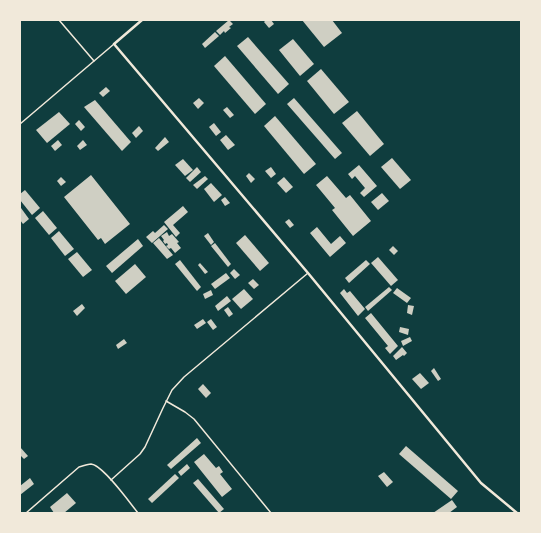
<svg xmlns="http://www.w3.org/2000/svg" width="541" height="533" font-family="Quicksand,sans-serif">
<style>
.building{fill:#cfcfc3}
.lines{fill:none;stroke-linecap:round;stroke-linejoin:round}
.service{stroke:#f1e9da;stroke-width:1.5}
.minor{stroke:#f1e9da;stroke-width:2.5}
</style>
<rect width="100%" height="100%" fill="#0f3d3e"/>
<g class="building">
<path d="M 229,20 L 233,24 L 229,27 L 231,28 L 225,33 L 224,31 L 220,35 L 216,31 Z"/>
<path d="M 266,20 L 271,20 L 274,24 L 269,28 L 264,22 Z"/>
<path d="M 302,20 L 332,20 L 342,33 L 324,47 Z"/>
<path d="M 215,32 L 219,36 L 205,48 L 202,44 Z"/>
<path d="M 248,37 L 289,84 L 278,94 L 237,46 Z"/>
<path d="M 293,39 L 314,64 L 300,76 L 279,50 Z"/>
<path d="M 225,56 L 266,104 L 255,114 L 214,66 Z"/>
<path d="M 321,69 L 349,102 L 334,114 L 307,81 Z"/>
<path d="M 106,87 L 110,91 L 103,97 L 99,93 Z"/>
<path d="M 199,98 L 204,103 L 198,109 L 193,103 Z"/>
<path d="M 294,98 L 342,153 L 335,159 L 287,104 Z"/>
<path d="M 95,100 L 131,142 L 122,151 L 84,107 Z"/>
<path d="M 227,107 L 234,115 L 230,118 L 223,110 Z"/>
<path d="M 357,111 L 384,144 L 370,156 L 342,123 Z"/>
<path d="M 59,112 L 70,124 L 47,143 L 36,130 Z"/>
<path d="M 275,116 L 316,164 L 304,174 L 264,126 Z"/>
<path d="M 79,120 L 85,127 L 81,131 L 75,124 Z"/>
<path d="M 214,123 L 221,132 L 216,136 L 209,127 Z"/>
<path d="M 139,126 L 143,131 L 136,138 L 132,133 Z"/>
<path d="M 226,135 L 235,145 L 228,150 L 220,140 Z"/>
<path d="M 165,137 L 169,142 L 158,151 L 155,148 Z"/>
<path d="M 58,140 L 62,145 L 55,151 L 51,146 Z"/>
<path d="M 83,140 L 87,145 L 80,150 L 77,146 Z"/>
<path d="M 392,158 L 411,180 L 400,189 L 381,167 Z"/>
<path d="M 183,159 L 193,170 L 185,176 L 175,165 Z"/>
<path d="M 359,165 L 377,186 L 364,197 L 360,193 L 365,188 L 355,176 L 352,179 L 348,174 Z"/>
<path d="M 197,167 L 201,172 L 190,182 L 186,178 Z"/>
<path d="M 271,167 L 276,174 L 271,178 L 265,171 Z"/>
<path d="M 249,173 L 255,179 L 251,183 L 246,176 Z"/>
<path d="M 91,175 L 130,224 L 105,244 L 101,238 L 98,240 L 64,197 Z"/>
<path d="M 205,176 L 208,179 L 197,189 L 193,185 Z"/>
<path d="M 327,176 L 346,198 L 350,195 L 371,221 L 353,236 L 332,210 L 335,208 L 316,185 Z"/>
<path d="M 61,177 L 66,182 L 61,186 L 57,181 Z"/>
<path d="M 284,177 L 293,187 L 286,193 L 277,183 Z"/>
<path d="M 211,183 L 222,195 L 214,202 L 204,189 Z"/>
<path d="M 25,190 L 40,208 L 32,215 L 20,200 L 20,194 Z"/>
<path d="M 382,193 L 389,201 L 378,210 L 371,202 Z"/>
<path d="M 225,197 L 230,203 L 225,206 L 221,200 Z"/>
<path d="M 183,206 L 188,212 L 173,225 L 180,233 L 176,237 L 164,222 Z"/>
<path d="M 21,208 L 29,219 L 23,224 L 20,220 Z"/>
<path d="M 43,211 L 57,228 L 49,235 L 35,218 Z"/>
<path d="M 289,219 L 294,225 L 290,228 L 285,222 Z"/>
<path d="M 164,225 L 168,229 L 152,243 L 146,237 L 153,231 L 155,233 Z"/>
<path d="M 317,227 L 331,244 L 340,236 L 346,243 L 330,257 L 310,233 Z"/>
<path d="M 59,231 L 74,249 L 65,256 L 51,238 Z"/>
<path d="M 167,232 L 169,236 L 172,234 L 179,242 L 177,243 L 181,248 L 175,253 L 171,248 L 169,249 L 166,246 L 168,245 L 167,243 L 165,244 L 163,241 L 164,240 L 161,236 Z"/>
<path d="M 208,233 L 214,242 L 211,245 L 204,236 Z"/>
<path d="M 245,235 L 269,263 L 260,271 L 236,243 Z"/>
<path d="M 159,238 L 173,255 L 167,259 L 153,243 Z"/>
<path d="M 138,239 L 143,246 L 112,273 L 106,266 Z"/>
<path d="M 215,243 L 231,264 L 228,267 L 211,246 Z"/>
<path d="M 393,246 L 398,251 L 394,255 L 389,250 Z"/>
<path d="M 77,252 L 92,270 L 83,277 L 68,259 Z"/>
<path d="M 378,257 L 398,280 L 391,286 L 371,263 Z"/>
<path d="M 180,260 L 201,287 L 197,291 L 175,264 Z"/>
<path d="M 366,260 L 370,264 L 349,283 L 345,278 Z"/>
<path d="M 200,263 L 208,272 L 205,274 L 198,265 Z"/>
<path d="M 135,264 L 146,277 L 126,294 L 115,281 Z"/>
<path d="M 234,269 L 240,275 L 235,279 L 230,273 Z"/>
<path d="M 226,273 L 230,278 L 215,289 L 211,284 Z"/>
<path d="M 253,279 L 259,285 L 254,289 L 248,283 Z"/>
<path d="M 389,287 L 392,290 L 368,311 L 365,307 Z"/>
<path d="M 397,288 L 411,298 L 407,303 L 393,293 Z"/>
<path d="M 244,289 L 253,299 L 241,309 L 232,299 Z"/>
<path d="M 344,289 L 347,293 L 350,291 L 365,309 L 358,316 L 340,293 Z"/>
<path d="M 211,290 L 213,295 L 205,299 L 203,294 Z"/>
<path d="M 227,296 L 231,301 L 218,311 L 215,306 Z"/>
<path d="M 82,304 L 85,308 L 77,316 L 73,311 Z"/>
<path d="M 408,305 L 414,306 L 412,315 L 407,313 Z"/>
<path d="M 228,307 L 233,314 L 229,317 L 224,310 Z"/>
<path d="M 371,313 L 398,346 L 390,354 L 385,348 L 388,346 L 365,318 Z"/>
<path d="M 203,319 L 206,323 L 197,329 L 194,325 Z"/>
<path d="M 211,319 L 217,327 L 213,330 L 207,322 Z"/>
<path d="M 400,327 L 409,329 L 408,335 L 399,332 Z"/>
<path d="M 410,337 L 412,341 L 403,346 L 401,341 Z"/>
<path d="M 124,339 L 127,343 L 118,349 L 116,345 Z"/>
<path d="M 402,347 L 407,353 L 404,356 L 403,355 L 396,360 L 393,356 Z"/>
<path d="M 434,368 L 441,379 L 438,381 L 431,371 Z"/>
<path d="M 420,373 L 429,383 L 421,389 L 412,379 Z"/>
<path d="M 203,384 L 211,393 L 206,398 L 198,389 Z"/>
<path d="M 197,438 L 201,443 L 171,469 L 167,465 Z"/>
<path d="M 406,446 L 458,491 L 451,499 L 399,454 Z"/>
<path d="M 20,447 L 28,456 L 24,459 L 20,455 Z"/>
<path d="M 204,454 L 216,468 L 219,466 L 223,472 L 220,474 L 232,489 L 222,497 L 194,462 Z"/>
<path d="M 187,464 L 190,468 L 181,476 L 178,472 Z"/>
<path d="M 384,472 L 393,482 L 387,487 L 378,476 Z"/>
<path d="M 175,474 L 179,478 L 152,503 L 148,499 Z"/>
<path d="M 30,478 L 34,484 L 20,495 L 20,486 Z"/>
<path d="M 198,479 L 224,509 L 219,513 L 193,483 Z"/>
<path d="M 67,493 L 76,503 L 64,513 L 54,513 L 50,507 Z"/>
<path d="M 452,500 L 457,507 L 449,513 L 433,513 Z"/>
</g>
<g class="lines">
<g class="service">
<path d="M 59,20 L 94,61"/>
<path d="M 20,124 L 114,44"/>
<path d="M 166,401 L 185,412 L 194,419 L 271,513"/>
<path d="M 111,480 L 140,454 L 145,447 L 163,408 L 172,390 L 184,377 L 308,273"/>
<path d="M 26,513 L 79,467 C 83,466 88,464 91,464 C 103,465 130,503 138,513"/>
</g>
<path class="minor" d="M 142,20 L 114,44 L 308,273 L 481,483 L 517,513"/>
</g>
<rect width="541" height="533" fill="none" stroke="#f1e9da" stroke-width="42"/>
</svg>
